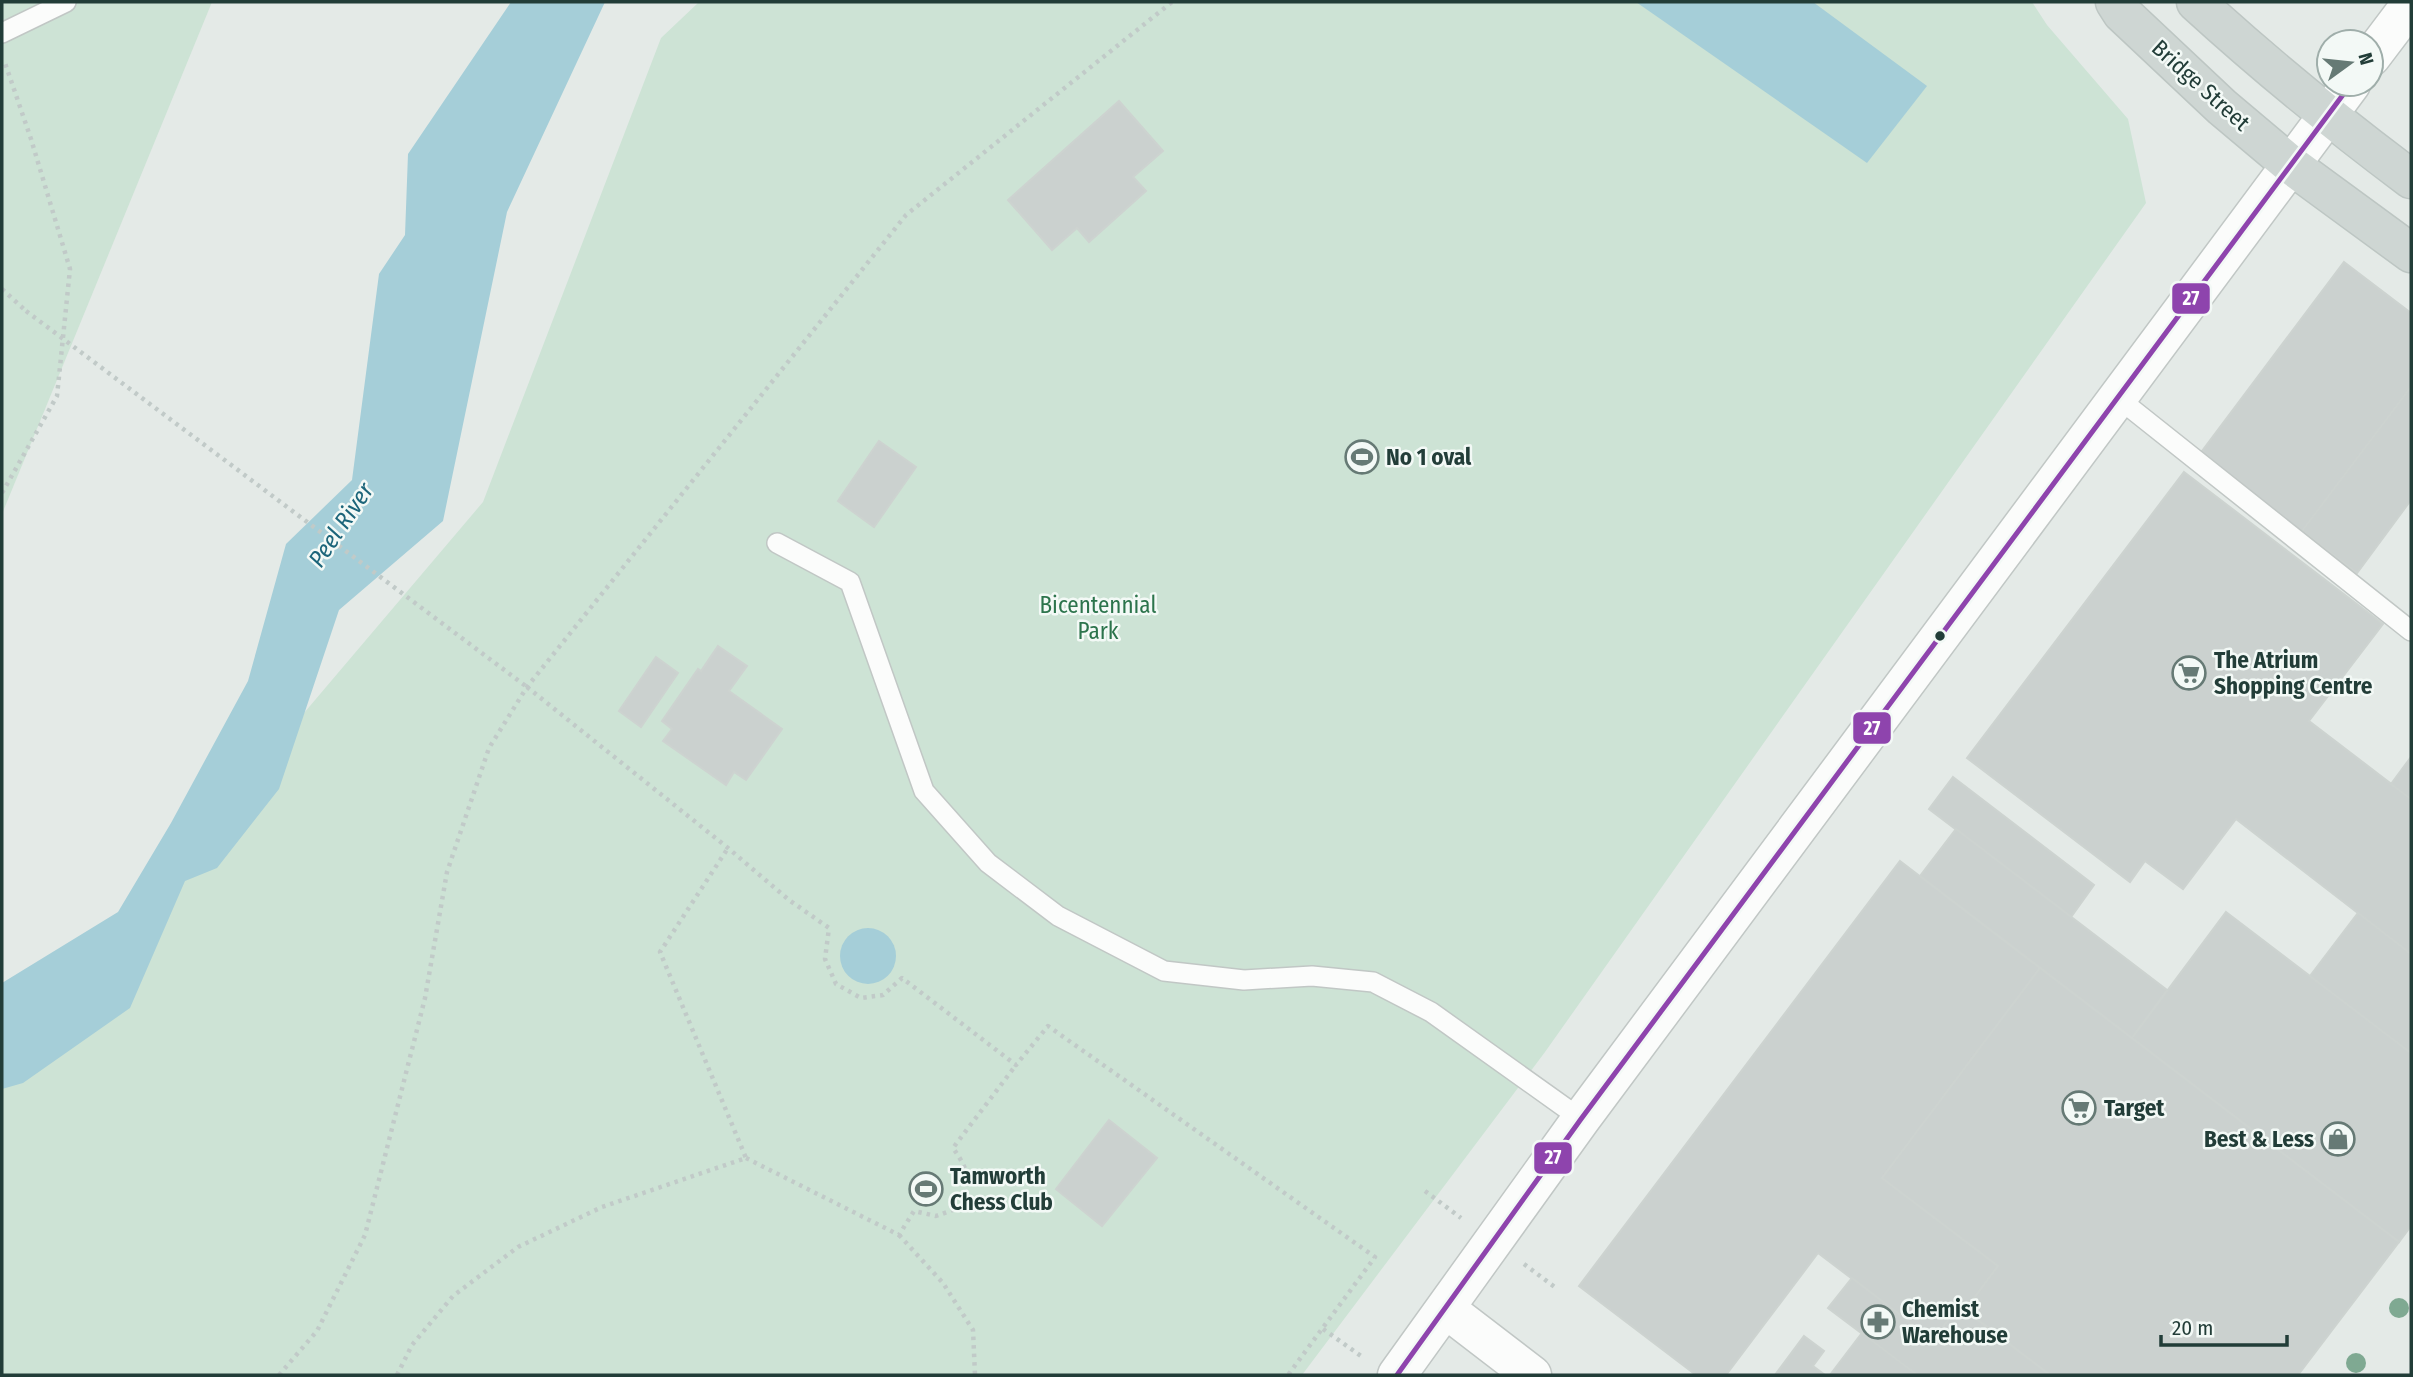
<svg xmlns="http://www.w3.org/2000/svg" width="2413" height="1377" font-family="'Fira Sans Condensed',sans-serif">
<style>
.green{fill:#cde3d5}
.water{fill:#a5ced8}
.building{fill:#cbd1cf;stroke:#cdd3d0;stroke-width:2}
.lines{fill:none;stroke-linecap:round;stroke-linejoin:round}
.lane-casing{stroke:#c1c7c5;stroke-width:22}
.street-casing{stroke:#c1c7c5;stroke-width:41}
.primary-casing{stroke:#bdc6c3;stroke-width:41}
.path{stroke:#c1cac8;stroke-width:4.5;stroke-dasharray:3.5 5;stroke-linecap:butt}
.lane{stroke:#fbfcfb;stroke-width:19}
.street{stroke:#fbfcfb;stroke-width:38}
.primary{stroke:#ced6d3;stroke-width:38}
.path-bridge{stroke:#c1cac8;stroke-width:4.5;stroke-dasharray:3.5 5;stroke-linecap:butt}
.bus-1-casing{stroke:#f3f9f6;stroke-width:10}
.bus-1{stroke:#8e44ad;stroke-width:5}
.tree{fill:#7fa992}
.bus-dot{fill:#223d38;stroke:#f3f9f6;stroke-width:2.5}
.labels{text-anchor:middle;stroke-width:5;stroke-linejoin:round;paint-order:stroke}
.street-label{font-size:23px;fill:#223d38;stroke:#f3f9f6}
.poi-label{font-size:23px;font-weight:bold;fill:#223d38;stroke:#f3f9f6;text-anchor:start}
.park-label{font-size:23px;fill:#2c744c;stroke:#f3f9f6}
.water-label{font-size:24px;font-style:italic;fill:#1c657a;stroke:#f3f9f6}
.line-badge{stroke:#f3f9f6;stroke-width:2.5}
.badge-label{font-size:19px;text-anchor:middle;font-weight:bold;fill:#fff}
</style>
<rect width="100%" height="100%" fill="#e4eae7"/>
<g class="green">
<path d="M 2,2 L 212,2 L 2,514 Z"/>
<path d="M 699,2 L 2032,2 L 2047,25 L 2128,119 L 2146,203 L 1545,1052 L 1302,1375 L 2,1375 L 2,1069 L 483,502 L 661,38 Z"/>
</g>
<g class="water">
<path d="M 511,2 L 605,2 L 507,212 L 443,521 L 339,610 L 279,789 L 217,868 L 185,881 L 130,1008 L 23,1083 L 2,1089 L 2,983 L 118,912 L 171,823 L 248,681 L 286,544 L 352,480 L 379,274 L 405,235 L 408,154 Z"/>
<path d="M 1636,2 L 1813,2 L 1927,86 L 1867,163 Z"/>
<circle cx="868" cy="956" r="28"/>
</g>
<g class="building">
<path d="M 1119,101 L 1163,151 L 1133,177 L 1146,191 L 1089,242 L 1077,228 L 1052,250 L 1008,200 Z"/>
<path d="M 2344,262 L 2411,313 L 2411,387 L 2301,533 L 2199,455 Z"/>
<path d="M 2411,387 L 2411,500 L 2357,573 L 2302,531 Z"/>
<path d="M 879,441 L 916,467 L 874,527 L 838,501 Z"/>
<path d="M 2184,472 L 2383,624 L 2309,721 L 2411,799 L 2411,954 L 2236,819 L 2183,889 L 2145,861 L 2130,882 L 1967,758 Z"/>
<path d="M 718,646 L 747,666 L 729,691 L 782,729 L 746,780 L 734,772 L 726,785 L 663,741 L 672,729 L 662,721 L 698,669 L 701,671 Z"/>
<path d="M 656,657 L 678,673 L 641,727 L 619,711 Z"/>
<path d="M 2411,757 L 2411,799 L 2391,784 Z"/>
<path d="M 1953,777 L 2094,885 L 2071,917 L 1929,809 Z"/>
<path d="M 1956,829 L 2167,990 L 2132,1038 L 1920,876 Z"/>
<path d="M 1900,861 L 2040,968 L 1882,1178 L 1998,1266 L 1965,1310 L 1959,1306 L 1933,1340 L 1818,1253 L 1726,1375 L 1696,1375 L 1579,1286 Z"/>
<path d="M 2226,912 L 2411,1053 L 2411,1226 L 2399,1242 L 2132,1038 Z"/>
<path d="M 2358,913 L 2411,954 L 2411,1053 L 2310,976 Z"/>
<path d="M 2040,968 L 2399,1242 L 2298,1375 L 2050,1375 L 1965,1310 L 1998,1266 L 1882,1178 Z"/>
<path d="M 1109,1120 L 1157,1158 L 1102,1226 L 1056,1189 Z"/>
<path d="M 1852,1278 L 1933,1340 L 1959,1306 L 2050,1375 L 1917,1375 L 1828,1308 Z"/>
<path d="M 1862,1333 L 1917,1375 L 1830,1375 Z"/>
<path d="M 1804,1336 L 1824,1351 L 1813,1366 L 1825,1375 L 1775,1375 Z"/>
</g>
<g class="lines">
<defs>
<g id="lane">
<path d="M 2,33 L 66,2"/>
<path d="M 2118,398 L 2411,631"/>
<path d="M 777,543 L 850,582 L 924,791 L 988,863 L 1058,916 L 1164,971 L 1244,980 L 1312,976 L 1373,982 L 1431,1012 L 1581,1119"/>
</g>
<g id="street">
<path d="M 2371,57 L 2411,4"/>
<path d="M 1446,1309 L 1532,1375"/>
<path d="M 1397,1375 L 1581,1119 L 2351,84"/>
</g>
<g id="primary">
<path d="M 2115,2 L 2122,13 L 2222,107 L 2291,165 L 2411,253"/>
<path d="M 2196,2 C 2265,65 2336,123 2411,179"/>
</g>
</defs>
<use href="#lane" class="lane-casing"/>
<use href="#street" class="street-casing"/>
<use href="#primary" class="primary-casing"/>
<g class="path">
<path d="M 2,289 L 26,311"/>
<path d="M 2,493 L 57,396 L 70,269 L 31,139 L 5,63"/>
<path d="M 527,687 L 728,848 L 789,900 L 829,928 L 825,959 L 836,984 L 861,998 L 883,995 L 902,978 L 1016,1065 L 1048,1026 L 1375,1257 L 1288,1375"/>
<path d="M 746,1158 L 899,1235 L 914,1211 L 936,1216 L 961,1207 C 972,1180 969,1171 953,1148 L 1016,1065"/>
<path d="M 1425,1191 L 1461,1218"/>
<path d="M 899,1235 L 943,1283 L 973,1330 L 975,1375"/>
<path d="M 1524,1264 L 1556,1288"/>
<path d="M 1323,1329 L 1361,1356"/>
<path d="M 279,1375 L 317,1331 L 365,1235 L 425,998 L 447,872 L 489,748 L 527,687 L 906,215 L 1172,2"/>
<path d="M 397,1375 L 412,1345 L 453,1296 L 518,1247 L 602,1207 L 746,1158 L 660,952 L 728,848"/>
</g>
<use href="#lane" class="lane"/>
<use href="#street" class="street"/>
<use href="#primary" class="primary"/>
<path class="path-bridge" d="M 26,311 L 527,687"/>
<defs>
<path id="bus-1" d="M 1397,1375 L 1581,1119 L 2351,84"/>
</defs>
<use href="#bus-1" class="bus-1-casing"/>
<use href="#bus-1" class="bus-1"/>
</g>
<g class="tree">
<circle cx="2399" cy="1308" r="10"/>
<circle cx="2356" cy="1363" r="10"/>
</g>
<defs>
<symbol id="stadium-ring" viewBox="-11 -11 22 22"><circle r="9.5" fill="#f3f9f6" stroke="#667a75" stroke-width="1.5"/><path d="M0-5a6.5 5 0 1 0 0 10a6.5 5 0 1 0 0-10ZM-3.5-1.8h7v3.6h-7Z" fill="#667a75"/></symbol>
<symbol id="supermarket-ring" viewBox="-11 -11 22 22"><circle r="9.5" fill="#f3f9f6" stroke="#667a75" stroke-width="1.5"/><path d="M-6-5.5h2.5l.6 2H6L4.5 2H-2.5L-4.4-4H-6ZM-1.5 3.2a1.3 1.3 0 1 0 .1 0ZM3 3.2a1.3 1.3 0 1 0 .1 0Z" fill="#667a75"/></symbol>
<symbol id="shop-ring" viewBox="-11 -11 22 22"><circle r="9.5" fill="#f3f9f6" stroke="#667a75" stroke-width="1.5"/><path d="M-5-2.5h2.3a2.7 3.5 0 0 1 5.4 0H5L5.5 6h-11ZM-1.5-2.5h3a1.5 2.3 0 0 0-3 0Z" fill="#667a75"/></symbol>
<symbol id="pharmacy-ring" viewBox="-11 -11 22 22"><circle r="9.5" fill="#f3f9f6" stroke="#667a75" stroke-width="1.5"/><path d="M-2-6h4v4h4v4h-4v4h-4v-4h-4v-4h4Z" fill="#667a75"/></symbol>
</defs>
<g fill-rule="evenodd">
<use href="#stadium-ring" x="1343" y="438" width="38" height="38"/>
<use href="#supermarket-ring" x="2170" y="654" width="38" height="38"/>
<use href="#supermarket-ring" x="2060" y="1089" width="38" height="38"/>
<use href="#shop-ring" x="2319" y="1120" width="38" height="38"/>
<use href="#stadium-ring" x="907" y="1170" width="38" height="38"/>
<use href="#pharmacy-ring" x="1859" y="1303" width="38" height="38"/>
</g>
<circle class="bus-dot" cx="1940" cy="636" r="6"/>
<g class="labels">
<g class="street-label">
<text transform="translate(2201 85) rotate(42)" y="8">Bridge Street</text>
</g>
<g class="poi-label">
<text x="1386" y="465">No 1 oval</text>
<text x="2214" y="668">The Atrium<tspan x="2214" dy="26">Shopping Centre</tspan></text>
<text x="2104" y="1116">Target</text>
<text x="2314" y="1147" text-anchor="end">Best &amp; Less</text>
<text x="950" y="1184">Tamworth<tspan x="950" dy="26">Chess Club</tspan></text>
<text x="1902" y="1317">Chemist<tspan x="1902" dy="26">Warehouse</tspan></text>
</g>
<g class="park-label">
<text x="1098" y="613">Bicentennial<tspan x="1098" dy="26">Park</tspan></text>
</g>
<g class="water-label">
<text transform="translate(341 525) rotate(-56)" y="8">Peel River</text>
</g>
</g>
<g class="line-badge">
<rect x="2171" y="282" width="40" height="33" rx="7" fill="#8e44ad"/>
<rect x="1852" y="711" width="40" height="34" rx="7" fill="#8e44ad"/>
<rect x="1533" y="1141" width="40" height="34" rx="7" fill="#8e44ad"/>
</g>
<g class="badge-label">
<text x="2191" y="305">27</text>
<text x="1872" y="735">27</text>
<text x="1553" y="1164">27</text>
</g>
<rect width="2413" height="1377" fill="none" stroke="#223d38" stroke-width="7"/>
<g transform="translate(2350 63) rotate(75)"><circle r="33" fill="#f3f9f6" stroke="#9faeaa" stroke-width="2"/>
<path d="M0-5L12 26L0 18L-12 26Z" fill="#667a75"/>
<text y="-10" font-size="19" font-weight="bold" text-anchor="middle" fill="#223d38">N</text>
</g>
<path d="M2161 1335v10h126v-10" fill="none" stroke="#223d38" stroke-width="3.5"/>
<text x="2172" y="1335" font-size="21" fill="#223d38" stroke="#f3f9f6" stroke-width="5" paint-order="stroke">20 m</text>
</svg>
